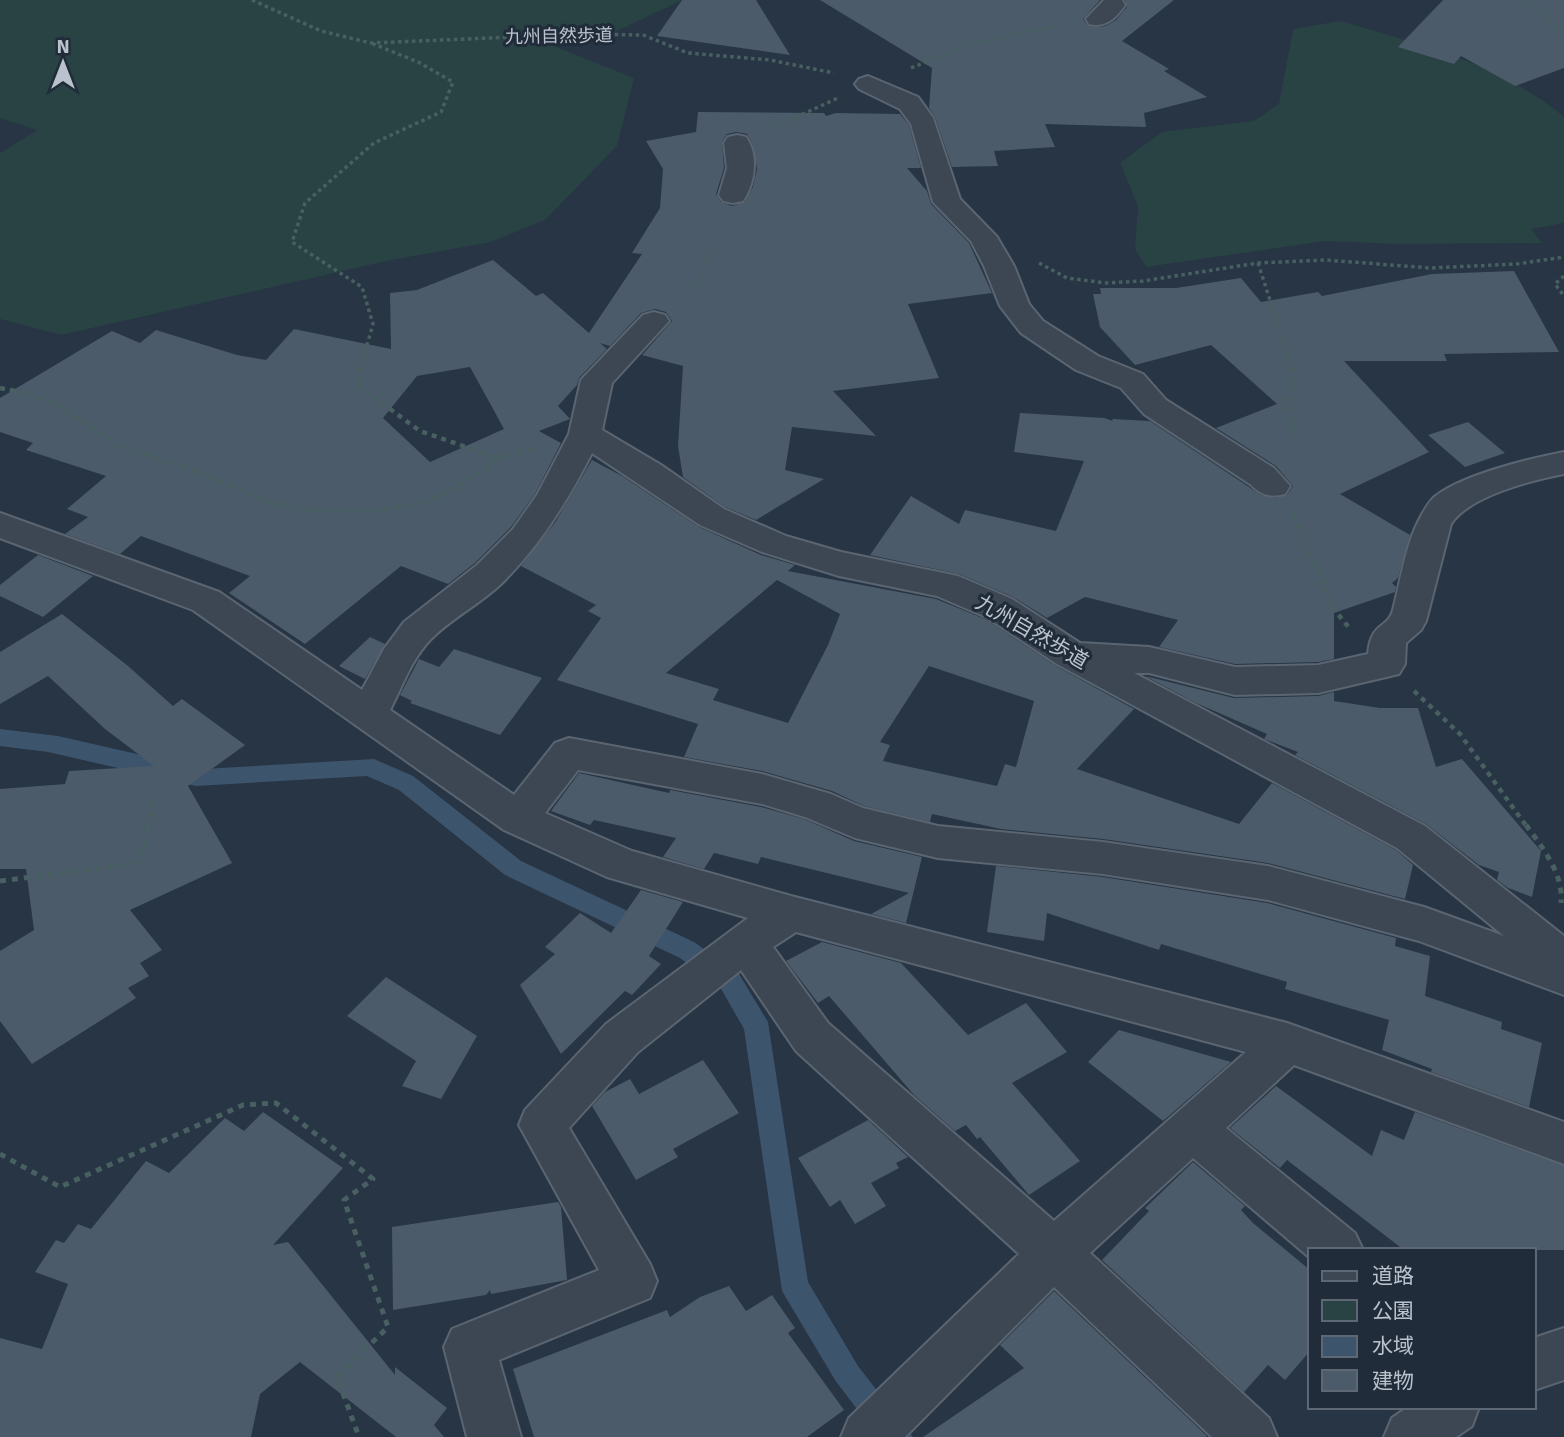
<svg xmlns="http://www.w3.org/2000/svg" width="1564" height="1437" font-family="Signika,'Noto Sans JP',sans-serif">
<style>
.green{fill:#294345}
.water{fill:#3d546d}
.building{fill:#4b5b6a;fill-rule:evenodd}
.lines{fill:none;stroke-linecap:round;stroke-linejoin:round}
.minor-casing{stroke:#5a6571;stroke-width:4}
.path-far2{stroke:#486061;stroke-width:3.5;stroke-dasharray:3.5 3.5;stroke-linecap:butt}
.path-far1{stroke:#486061;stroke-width:4.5;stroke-dasharray:5 5;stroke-linecap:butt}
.path{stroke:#486061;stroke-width:5;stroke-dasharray:6 6;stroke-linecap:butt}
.minor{fill:#3c4753;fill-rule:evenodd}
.labels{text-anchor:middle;stroke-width:6;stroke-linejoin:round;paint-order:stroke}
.far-street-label{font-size:18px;fill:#b9c2cd;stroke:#202c39}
.street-label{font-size:21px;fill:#b9c2cd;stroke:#202c39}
</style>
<rect width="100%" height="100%" fill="#273544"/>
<g class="green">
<path d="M 0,0 L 682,0 L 619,30 L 556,47 L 634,78 L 617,146 L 545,220 L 491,242 L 391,260 L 61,335 L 0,319 L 0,153 L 37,130 L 0,118 Z"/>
<path d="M 1341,21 C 1420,45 1499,62 1564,117 L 1564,223 L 1531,229 L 1542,243 L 1398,244 L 1325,241 L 1146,267 L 1135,249 L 1138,206 L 1120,163 L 1162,132 L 1254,121 L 1279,104 L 1293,29 Z"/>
</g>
<path class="water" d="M 0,729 L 58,736 L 203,769 L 374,759 L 413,776 L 521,861 L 694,942 L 739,974 L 768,1022 L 808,1282 L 858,1366 L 913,1437 L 878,1437 L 835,1380 L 782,1291 L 744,1029 L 720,987 L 680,958 L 505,875 L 399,790 L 367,776 L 196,786 L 48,752 L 0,746 Z"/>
<g class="building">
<path d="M 682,0 L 756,0 L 790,55 L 657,36 Z"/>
<path d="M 820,0 L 1100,0 L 1083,19 L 1087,25 L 1095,27 L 1106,26 L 1116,20 L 1127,7 L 1125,0 L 1174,0 L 1122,41 L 1169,69 L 1164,71 L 1207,97 L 1144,113 L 1146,127 L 1045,124 L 1055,147 L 994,151 L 998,166 L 952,167 L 935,117 L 929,108 L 932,68 Z"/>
<path d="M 1443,0 L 1564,0 L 1564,68 L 1515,86 L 1461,56 L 1454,64 L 1398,47 Z"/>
<path d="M 698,112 L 824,113 L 826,116 L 836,113 L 900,114 L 909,125 L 921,168 L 907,168 L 927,191 L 931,204 L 969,243 L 992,293 L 908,304 L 939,378 L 833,391 L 876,436 L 792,427 L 785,470 L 824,479 L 756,520 L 725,507 L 683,477 L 678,446 L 683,366 L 642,355 L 672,321 L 666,312 L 655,309 L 641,313 L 610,346 L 600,343 L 607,349 L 579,378 L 577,385 L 558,406 L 570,419 L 539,431 L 561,443 L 535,494 L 511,527 L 475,563 L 448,584 L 401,566 L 305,644 L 229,593 L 250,576 L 141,536 L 120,554 L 65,534 L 88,517 L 67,509 L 106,476 L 26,450 L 33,443 L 0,432 L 0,398 L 112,331 L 140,343 L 156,330 L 237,355 L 266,360 L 294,329 L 391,349 L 390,293 L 417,290 L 493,260 L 536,296 L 543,293 L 589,333 L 642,254 L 632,253 L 660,208 L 663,169 L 646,141 L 696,132 ZM 736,132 L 747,134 L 752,143 L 757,169 L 753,187 L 745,202 L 732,206 L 721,202 L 716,194 L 724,168 L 722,142 L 727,134 ZM 470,367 L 504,429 L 430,462 L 383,418 L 417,376 Z"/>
<path d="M 1514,271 L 1559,352 L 1444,354 L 1447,361 L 1344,361 L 1429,452 L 1340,494 L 1410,535 L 1398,578 L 1392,583 L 1396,587 L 1395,592 L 1334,613 L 1334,659 L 1318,662 L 1235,664 L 1159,647 L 1178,620 L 1085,597 L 1047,618 L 1013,597 L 959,574 L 870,555 L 911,496 L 959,524 L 965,510 L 1056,531 L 1084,461 L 1014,452 L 1020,413 L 1104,418 L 1113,421 L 1112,419 L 1150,421 L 1261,495 L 1274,498 L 1287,495 L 1293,486 L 1276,466 L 1216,428 L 1277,404 L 1211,345 L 1135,365 L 1100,327 L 1093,294 L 1101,294 L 1100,288 L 1176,288 L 1241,278 L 1261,302 L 1318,292 L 1322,296 L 1432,274 Z"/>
<path d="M 1468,422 L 1505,453 L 1465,467 L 1428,435 Z"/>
<path d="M 592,460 L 622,476 L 699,527 L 761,555 L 795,565 L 788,571 L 936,599 L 985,619 L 1056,666 L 1134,709 L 1077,769 L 1239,824 L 1272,783 L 1396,850 L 1413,865 L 1405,899 L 1268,863 L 1103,839 L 1001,829 L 932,814 L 930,822 L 864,806 L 832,791 L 762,771 L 684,757 L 698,724 L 557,680 L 601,618 L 588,611 L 596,605 L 521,566 L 556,521 ZM 777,580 L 840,614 L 828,645 L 788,723 L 713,700 L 719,689 L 666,673 ZM 929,666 L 1034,701 L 1016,767 L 1005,764 L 997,786 L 883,761 L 890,745 L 880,742 Z"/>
<path d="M 38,555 L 93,576 L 43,617 L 0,596 L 0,585 Z"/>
<path d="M 62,614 L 128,666 L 173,706 L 182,699 L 245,745 L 188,786 L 232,863 L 130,910 L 162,950 L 140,963 L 149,976 L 128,988 L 136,998 L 32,1064 L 0,1021 L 0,951 L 34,930 L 26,869 L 0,869 L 0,789 L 65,784 L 69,771 L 154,766 L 105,729 L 48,676 L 0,704 L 0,652 Z"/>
<path d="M 370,637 L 385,644 L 365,679 L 339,666 Z"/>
<path d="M 454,649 L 542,678 L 500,735 L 410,703 L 412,701 L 400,695 L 419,659 L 439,667 Z"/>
<path d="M 1145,676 L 1234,698 L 1318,696 L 1334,692 L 1334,701 L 1380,708 L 1418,708 L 1436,767 L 1462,759 L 1541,851 L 1532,897 L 1508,888 L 1497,880 L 1499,872 L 1479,865 L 1426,824 L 1295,755 L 1298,752 L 1264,739 L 1267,734 L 1196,703 Z"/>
<path d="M 579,773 L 669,793 L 670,790 L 761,807 L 804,819 L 854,841 L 922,857 L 906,923 L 871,914 L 909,893 L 761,857 L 758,864 L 714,853 L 704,869 L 663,857 L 676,838 L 594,820 L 590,825 L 551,811 Z"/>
<path d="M 996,866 L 1103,877 L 1267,903 L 1396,938 L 1395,946 L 1430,956 L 1425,996 L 1502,1022 L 1501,1029 L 1542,1043 L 1529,1107 L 1431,1072 L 1432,1069 L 1382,1050 L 1389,1020 L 1285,989 L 1287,982 L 1161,944 L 1159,950 L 1047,913 L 1044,941 L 987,932 Z"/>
<path d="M 641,890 L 683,902 L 649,956 L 661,964 L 632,995 L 625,991 L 561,1054 L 520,985 L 555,954 L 545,947 L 580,913 L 611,933 Z"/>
<path d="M 822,942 L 901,963 L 968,1035 L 1026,1003 L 1067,1052 L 1012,1083 L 1080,1161 L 1029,1195 L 980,1137 L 977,1139 L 966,1125 L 955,1131 L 914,1095 L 829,996 L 818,1003 L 786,961 Z"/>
<path d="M 386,977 L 477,1036 L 441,1099 L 402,1086 L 416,1061 L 347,1016 Z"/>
<path d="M 1119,1030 L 1231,1062 L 1163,1121 L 1088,1062 Z"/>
<path d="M 703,1060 L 739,1113 L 673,1149 L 678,1157 L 636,1180 L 592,1106 L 605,1092 L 630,1079 L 639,1094 Z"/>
<path d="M 1276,1086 L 1372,1156 L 1381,1130 L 1404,1140 L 1415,1112 L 1564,1166 L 1564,1250 L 1404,1250 L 1287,1160 L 1280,1168 L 1230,1128 Z"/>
<path d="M 263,1112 L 343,1168 L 273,1245 L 288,1242 L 395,1375 L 395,1367 L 447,1408 L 434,1425 L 444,1437 L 396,1437 L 300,1362 L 260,1394 L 251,1437 L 0,1437 L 0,1338 L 42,1349 L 68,1284 L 35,1272 L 56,1240 L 64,1243 L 78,1224 L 91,1229 L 146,1161 L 169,1173 L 225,1118 L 244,1131 Z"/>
<path d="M 868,1120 L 908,1157 L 896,1163 L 899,1168 L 871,1183 L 886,1206 L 855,1224 L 840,1200 L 830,1207 L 798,1158 Z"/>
<path d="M 1193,1162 L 1245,1206 L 1241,1210 L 1253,1223 L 1310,1270 L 1310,1351 L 1285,1380 L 1268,1365 L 1244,1392 L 1102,1260 L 1149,1211 L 1145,1208 Z"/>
<path d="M 558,1202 L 561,1207 L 567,1280 L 491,1294 L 490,1290 L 486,1295 L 393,1310 L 392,1227 Z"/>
<path d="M 729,1286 L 746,1311 L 772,1295 L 795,1328 L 788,1333 L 844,1410 L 807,1437 L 534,1437 L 513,1369 L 667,1310 L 670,1317 L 700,1297 Z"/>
<path d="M 1054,1291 L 1207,1436 L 1206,1437 L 923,1437 L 1024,1368 L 1000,1345 Z"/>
</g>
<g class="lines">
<defs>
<g id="minor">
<path d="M 1104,0 L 1122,0 L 1125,5 C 1116,18 1106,28 1089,24 L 1086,19 Z"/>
<path d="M 868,76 L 918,97 L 933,118 L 960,199 L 997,237 L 1014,266 L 1029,304 L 1043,321 L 1098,356 L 1143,374 L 1166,400 L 1274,468 L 1290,486 L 1285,494 C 1269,498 1262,495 1250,484 L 1144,414 L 1121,388 L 1076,370 L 1021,333 L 1000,306 L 984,266 L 971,241 L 933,202 L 911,124 L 900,109 L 859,89 L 855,84 L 859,79 Z"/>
<path d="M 737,135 L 746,137 C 759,155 755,184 743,201 L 733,203 L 723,201 L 719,195 L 727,168 L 724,143 L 728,137 Z"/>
<path d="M 654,312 L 665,315 L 669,321 L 612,383 L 602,430 L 661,465 L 724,509 L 786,536 L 841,552 L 958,576 L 1012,599 L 1080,643 L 1149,647 L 1235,667 L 1318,665 L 1368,654 C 1371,621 1388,629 1393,610 C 1400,583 1406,545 1418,522 C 1422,514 1429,500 1437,495 C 1466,474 1528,459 1564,452 L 1564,474 C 1532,480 1469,496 1451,524 L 1426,621 L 1421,630 L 1406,643 L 1405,664 L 1399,674 L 1318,693 L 1235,695 L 1149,673 L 1134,673 L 1425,826 L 1564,936 L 1564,995 L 1419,941 L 1268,900 L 1103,874 L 938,858 L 855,838 L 805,817 L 762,804 L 578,770 L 545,813 L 632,851 L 791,896 L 1287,1023 L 1564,1122 L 1564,1164 L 1294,1065 L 1226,1128 L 1355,1233 L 1363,1250 L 1310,1250 L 1310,1258 L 1193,1158 L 1090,1253 L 1269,1418 L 1277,1437 L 1212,1437 L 1054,1287 L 905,1437 L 841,1437 L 849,1418 L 1019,1254 L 796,1051 L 741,970 L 638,1052 L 569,1128 L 650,1264 L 657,1281 L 650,1298 L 499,1360 L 521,1437 L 467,1437 L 444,1347 L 452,1329 L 599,1270 L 519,1125 L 525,1110 L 606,1024 L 748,918 L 607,877 L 504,830 L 193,610 L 0,538 L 0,513 L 219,592 L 362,690 L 384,649 L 404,622 L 477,565 L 513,529 L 537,495 L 569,434 L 581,380 L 643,315 ZM 592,453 L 700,525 L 762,552 L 839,576 L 937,596 L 986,617 L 1057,664 L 1397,848 L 1504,936 L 1424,907 L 1268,866 L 1103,842 L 938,826 L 863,808 L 831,794 L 762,774 L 569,738 L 555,743 L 514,795 L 390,710 C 402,687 411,660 430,640 C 452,617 483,603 505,580 C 542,542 568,500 592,453 ZM 796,932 L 1246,1052 L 1054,1221 L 828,1023 L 773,947 Z"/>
<path d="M 1564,1328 L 1564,1380 L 1534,1390 L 1534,1338 Z"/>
<path d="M 1408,1407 L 1479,1407 L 1472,1426 L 1456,1437 L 1384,1437 L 1392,1418 Z"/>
</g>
</defs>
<use href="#minor" class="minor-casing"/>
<g class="path-far2">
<path d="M 252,0 L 321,31 L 371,43 L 584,34 L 643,35 L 688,53 L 770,60 L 834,73"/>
<path d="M 1521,0 L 1535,5 L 1564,36"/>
<path d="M 911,68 L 972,43 L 1064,25"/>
<path d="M 770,129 L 838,98"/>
<path d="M 1039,263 L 1067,278 L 1106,283 L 1143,281 L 1258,263 L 1326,260 L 1430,268 L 1517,264 L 1564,257"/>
<path d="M 1258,263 L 1289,359"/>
<path d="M 1564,276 L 1555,284 L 1564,296"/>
<path d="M 682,299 L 700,280 L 717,221"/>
<path d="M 363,359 L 373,324 L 362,287 L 292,242 L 305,203 L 374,143 L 441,112 L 453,82 L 418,62 L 371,43"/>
</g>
<g class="path-far1">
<path d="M 364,357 L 356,384 L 420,431 L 498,458 L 535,448"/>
<path d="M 1289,357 L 1293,370 L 1289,398 L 1297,454"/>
<path d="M 0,388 L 26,393 L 56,404 L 120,446 L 183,466 L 270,502 L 314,511 L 380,510 L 429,501 L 459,485 L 498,458"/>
<path d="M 1293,515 L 1334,609 L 1350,629"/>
<path d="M 1414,691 L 1460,734 L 1527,827"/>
<path d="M 148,827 L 154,796"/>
</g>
<g class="path">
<path d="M 1526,825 C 1542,847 1564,874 1561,903"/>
<path d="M 0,881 L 132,864 L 144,848 L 148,825"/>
<path d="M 0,1154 L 60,1187 L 243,1105 L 276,1103 L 373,1179 L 344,1200 L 388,1327 L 337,1377 L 359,1437"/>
</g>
<use href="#minor" class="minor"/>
</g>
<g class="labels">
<g class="far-street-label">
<text transform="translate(559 36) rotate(-1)" y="6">九州自然歩道</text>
</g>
<g class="street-label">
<text transform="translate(1032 632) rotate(30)" y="7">九州自然歩道</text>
</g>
</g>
<rect x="1308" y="1248" width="228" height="161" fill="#202c39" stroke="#5d6874" stroke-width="2"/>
<rect x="1322" y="1271" width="35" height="10" fill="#3c4753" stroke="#5d6874" stroke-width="2"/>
<text x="1372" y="1283" font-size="21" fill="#b9c2cd">道路</text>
<rect x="1322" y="1300" width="35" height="21" fill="#294345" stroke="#5d6874" stroke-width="2"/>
<text x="1372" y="1318" font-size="21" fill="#b9c2cd">公園</text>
<rect x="1322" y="1336" width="35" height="21" fill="#3d546d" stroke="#5d6874" stroke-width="2"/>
<text x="1372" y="1353" font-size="21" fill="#b9c2cd">水域</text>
<rect x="1322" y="1370" width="35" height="21" fill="#4b5b6a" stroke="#5d6874" stroke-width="2"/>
<text x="1372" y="1388" font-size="21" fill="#b9c2cd">建物</text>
<g transform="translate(63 63)" stroke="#202c39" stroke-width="5" paint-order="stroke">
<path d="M0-5L12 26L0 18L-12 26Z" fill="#b9c2cd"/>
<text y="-10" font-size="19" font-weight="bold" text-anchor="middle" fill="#b9c2cd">N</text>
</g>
</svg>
